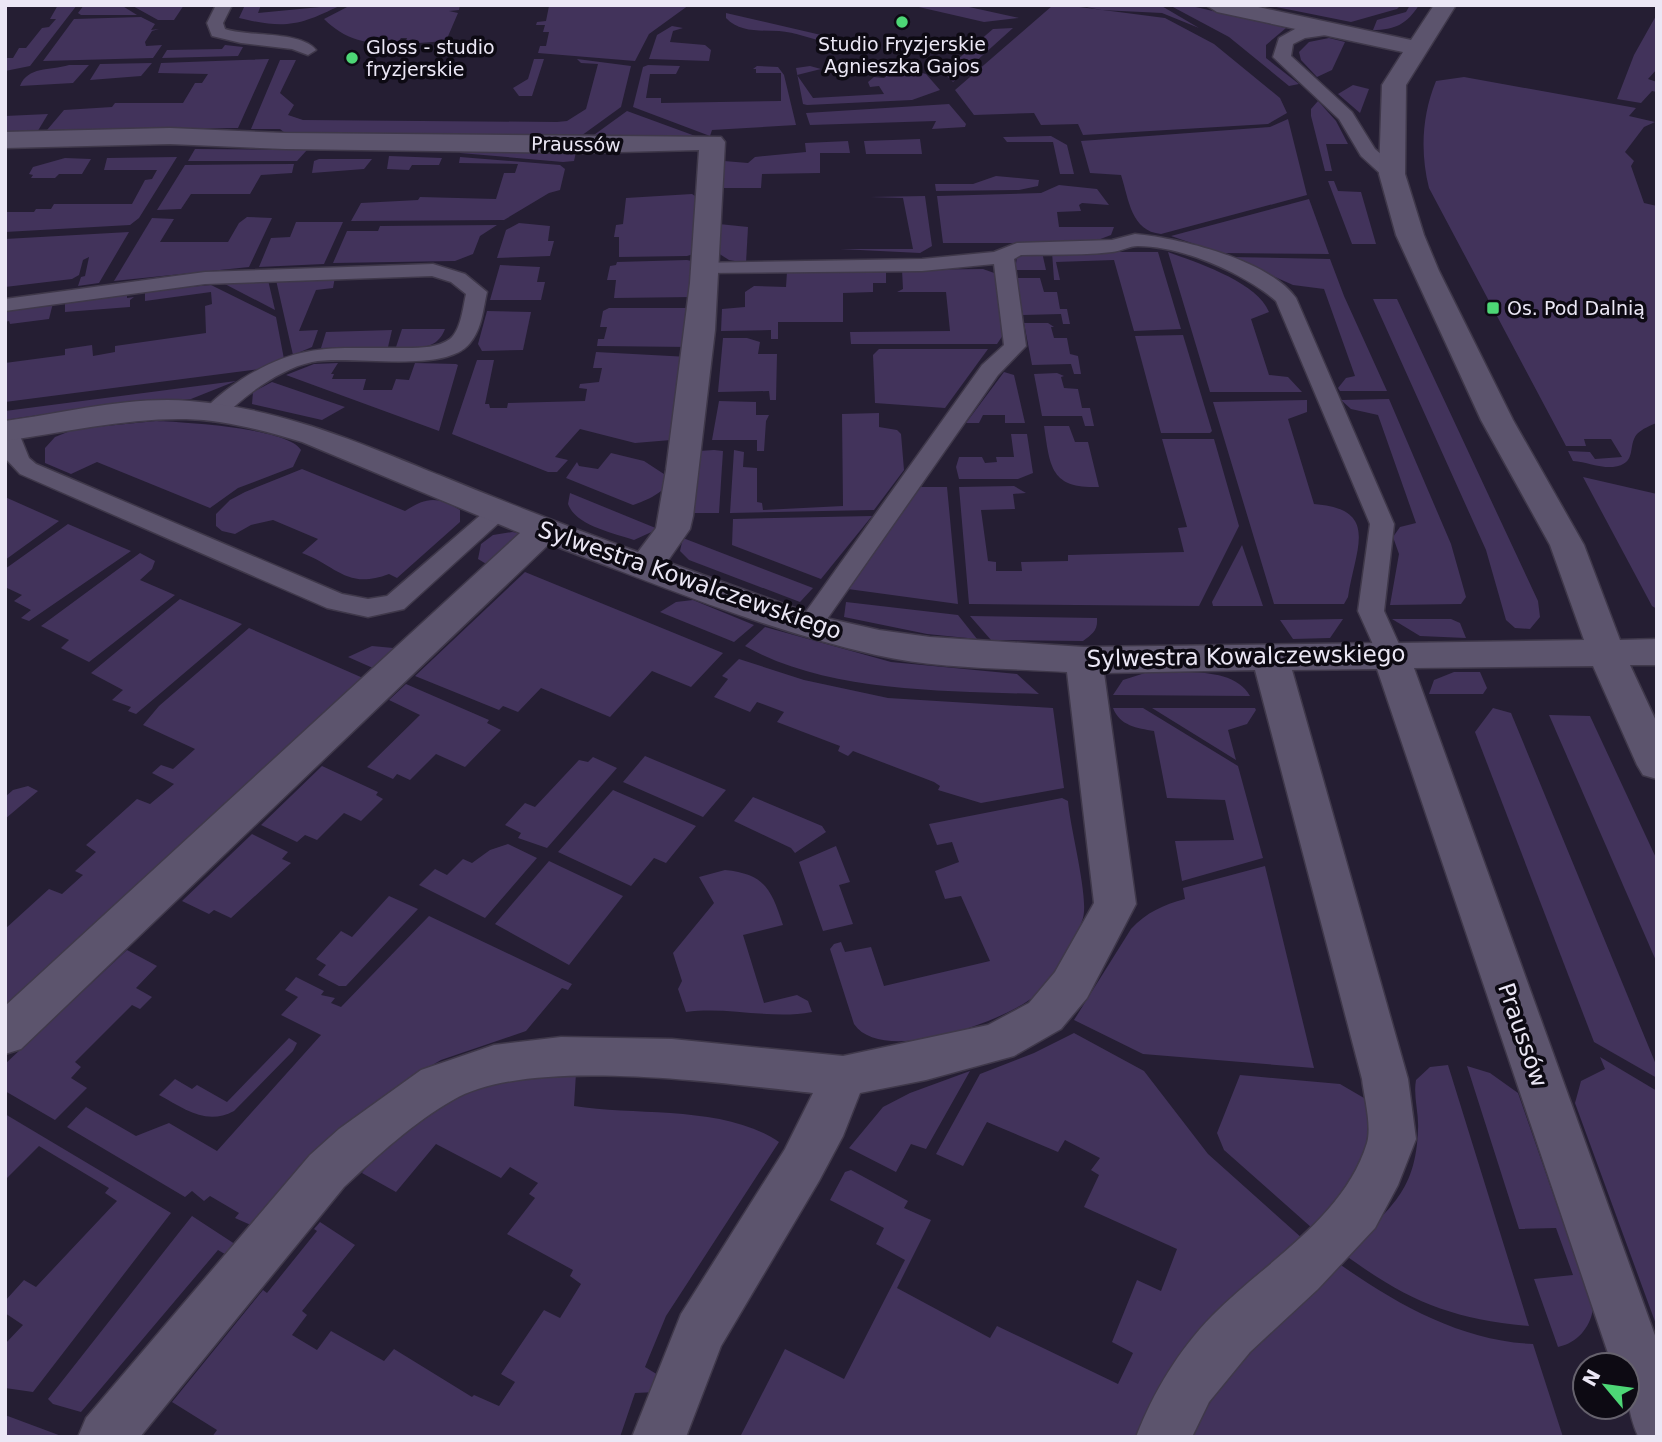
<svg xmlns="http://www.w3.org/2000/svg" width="1662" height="1442" font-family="'DejaVu Sans',sans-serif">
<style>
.green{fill:#42335b}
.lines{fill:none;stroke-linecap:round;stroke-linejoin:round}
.service-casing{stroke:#3f384a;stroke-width:3}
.minor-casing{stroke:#3f384a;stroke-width:3}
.service{fill:#5c546d;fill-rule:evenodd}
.minor{fill:#5c546d;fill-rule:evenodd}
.poi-dot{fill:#4dd676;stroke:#0d0a13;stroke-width:2.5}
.labels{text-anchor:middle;stroke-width:7;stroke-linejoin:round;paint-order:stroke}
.far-poi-label{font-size:19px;fill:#ebe7f5;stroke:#0d0a13;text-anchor:start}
.far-street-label{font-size:19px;fill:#ebe7f5;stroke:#0d0a13}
.street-label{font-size:23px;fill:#ebe7f5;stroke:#0d0a13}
</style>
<rect width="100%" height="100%" fill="#251e33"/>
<g class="green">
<path d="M 58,5 L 77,5 L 30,66 L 5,71 L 5,58 L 13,58 L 19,48 L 26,48 L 42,28 L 49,27 L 56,19 L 50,19 Z"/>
<path d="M 84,5 L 121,5 L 137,15 L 81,15 L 78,13 Z"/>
<path d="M 131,5 L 184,5 L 174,20 L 158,20 Z"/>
<path d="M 245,5 L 261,5 L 258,13 L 341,5 C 299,26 285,29 239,18 Z"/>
<path d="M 351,5 L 460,5 L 459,10 L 449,11 L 458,13 L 446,41 L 405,44 L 407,38 L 401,38 L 396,45 C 367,44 345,40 324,19 Z"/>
<path d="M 545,5 L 689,5 L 649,34 L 635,61 L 538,53 L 540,46 L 546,46 L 549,32 L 543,32 L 545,25 L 536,25 L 537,22 L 546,21 L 549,6 Z"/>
<path d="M 910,5 L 960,5 L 1019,18 L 984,22 Z"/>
<path d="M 1064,5 L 1165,18 L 1214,44 L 1280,98 L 1287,113 L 1268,124 L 1083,135 L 1078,124 L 1041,125 L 1034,113 L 974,115 L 955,90 L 1052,6 Z"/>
<path d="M 1077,5 L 1160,5 L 1199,28 L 1162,13 L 1101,10 Z"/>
<path d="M 1187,5 L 1286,28 L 1266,45 L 1266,58 L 1299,84 L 1289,86 L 1229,37 L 1171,6 Z"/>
<path d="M 1266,5 L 1401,5 L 1397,9 L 1351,22 Z"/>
<path d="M 1410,5 L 1419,5 C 1407,24 1395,30 1373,30 L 1377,20 L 1406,12 Z"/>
<path d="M 726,13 L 834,38 L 828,43 C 812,39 795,32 779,31 C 761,30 740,33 726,18 Z"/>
<path d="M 1657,14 L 1657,69 L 1648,79 L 1657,82 L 1657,92 L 1652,91 L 1641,103 L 1617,99 L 1634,55 Z"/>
<path d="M 141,17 L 155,24 L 151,30 L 159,29 L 152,31 L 145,42 L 146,46 L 162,45 L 153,58 L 43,61 L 74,19 Z"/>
<path d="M 672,26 L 683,28 L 673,31 L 670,42 L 705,45 L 711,50 L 709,61 L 649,59 L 657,35 Z"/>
<path d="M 1013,28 L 953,82 L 943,72 L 993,29 Z"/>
<path d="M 1329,38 L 1345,42 L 1332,70 L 1317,77 L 1301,60 L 1299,52 L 1309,42 Z"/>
<path d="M 225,45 L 243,47 L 238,56 L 162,58 L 167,50 L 222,49 Z"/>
<path d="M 269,59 L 238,128 L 47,130 L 64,110 L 112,107 L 115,103 L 183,103 L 195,83 L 202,83 L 208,74 L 158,73 L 161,63 Z"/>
<path d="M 534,59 L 544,59 L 532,96 L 519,96 L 513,88 L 528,79 Z"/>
<path d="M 577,59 L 631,66 L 621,107 L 574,141 L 290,137 L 280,129 L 251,129 L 280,60 L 296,60 L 280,93 L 294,105 L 288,115 L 303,120 L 557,122 L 567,121 L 586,109 L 598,64 L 581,63 Z"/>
<path d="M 152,63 L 141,76 L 90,80 L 100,64 Z"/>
<path d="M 69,65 L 89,65 L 73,83 L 20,86 C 28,66 49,71 69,65 Z"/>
<path d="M 648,65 L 680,66 L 676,74 L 650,74 L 646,98 L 661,98 L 661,103 L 781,101 L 781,73 L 756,73 L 756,69 L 753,69 L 757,66 L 778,67 L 784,75 L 796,125 L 712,130 L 710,136 L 633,107 L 643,67 Z"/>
<path d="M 810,66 L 821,69 L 797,75 L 813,98 L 884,94 L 879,86 L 870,87 L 868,82 L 874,77 L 884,78 L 891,72 L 901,75 L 907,69 L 926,74 L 940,90 L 912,100 L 807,105 L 803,104 L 796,68 Z"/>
<path d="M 1464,77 L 1636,108 L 1629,116 L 1655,122 L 1644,127 L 1625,152 L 1634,161 L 1631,166 L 1644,203 L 1657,206 L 1657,423 C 1651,425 1642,429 1637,434 C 1627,446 1638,464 1613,467 C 1600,468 1586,462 1573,461 L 1568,451 L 1590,452 L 1595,459 L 1622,457 L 1611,439 L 1584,439 L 1586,446 L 1566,446 L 1429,188 C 1420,152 1422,115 1436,81 Z"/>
<path d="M 1353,85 L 1369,89 L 1360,113 L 1338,94 Z"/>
<path d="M 1318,101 L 1336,121 L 1348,144 L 1326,144 L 1332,171 L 1325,171 L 1311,116 L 1311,109 Z"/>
<path d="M 949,104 L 966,124 L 965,127 L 932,129 L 936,121 L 810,125 L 806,113 Z"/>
<path d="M 627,111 L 698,137 L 587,140 Z"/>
<path d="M 48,114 L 36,134 L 5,136 L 5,116 Z"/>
<path d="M 1288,119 L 1307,195 L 1161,234 C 1131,231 1129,200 1121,175 L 1090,173 L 1081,141 L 1270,127 Z"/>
<path d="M 1051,136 L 1067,145 L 1074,174 L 1060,174 L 1053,142 L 1007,142 L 1003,137 Z"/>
<path d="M 920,139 L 922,154 L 866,154 L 864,141 Z"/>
<path d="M 848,141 L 850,153 L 820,153 L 820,173 L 762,174 L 761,188 L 721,188 L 724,161 L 748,163 L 755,157 L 806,152 L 805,143 Z"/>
<path d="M 195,149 L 307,150 L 297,161 L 188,161 Z"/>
<path d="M 461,151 L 576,152 L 574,161 L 563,162 L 460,153 Z"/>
<path d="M 389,156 L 442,158 L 439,165 L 412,165 L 409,170 L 387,169 Z"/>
<path d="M 177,157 L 139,218 L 130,225 L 5,232 L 5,212 L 34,212 L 36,209 L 51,209 L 54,204 L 132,204 L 145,180 L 152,179 L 157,170 L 104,170 L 107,158 Z"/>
<path d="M 460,157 L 560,165 L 565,169 L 560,190 L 549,193 L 504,220 L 351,221 L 361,203 L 418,200 L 420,197 L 496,199 L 504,173 L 515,173 L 518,164 L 459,163 Z"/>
<path d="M 65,158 L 91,159 L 82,174 L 59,174 L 55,178 L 31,178 L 33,175 L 29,174 L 33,167 Z"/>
<path d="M 319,159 L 372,159 L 364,169 L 312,173 L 314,161 Z"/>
<path d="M 294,164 L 292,173 L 261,175 L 250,194 L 191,194 L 181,209 L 157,210 L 185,165 Z"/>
<path d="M 996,176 L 1039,180 L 1038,186 L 1019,190 L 936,191 L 935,184 L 973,184 Z"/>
<path d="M 1328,181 L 1334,181 L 1338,191 L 1361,192 L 1376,244 L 1352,244 Z"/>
<path d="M 1059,185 L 1097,189 L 1109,205 L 1082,203 L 1079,205 L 1081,211 L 1057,212 L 1059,227 L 1114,227 L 1111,235 L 1090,243 L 943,243 L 937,196 L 1041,193 Z"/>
<path d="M 692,194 L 698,198 L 697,253 L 687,256 L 619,257 L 619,237 L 614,237 L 616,225 L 623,224 L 626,198 Z"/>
<path d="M 925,196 L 932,246 L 920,253 L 840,249 L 913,249 L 903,198 L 870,197 Z"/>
<path d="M 1309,199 L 1329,254 L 1221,253 L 1171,236 Z"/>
<path d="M 247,217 L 272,218 L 249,267 L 114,281 L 152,218 L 174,219 L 160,242 L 228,242 L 239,223 Z"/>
<path d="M 296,222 L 343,222 L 324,264 L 259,267 L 271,238 L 290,237 Z"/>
<path d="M 519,223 L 550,226 L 548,241 L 554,241 L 550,256 L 497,258 L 506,230 Z"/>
<path d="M 719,224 L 748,227 L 746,263 L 729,260 L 718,253 Z"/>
<path d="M 497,225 L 480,236 L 473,254 L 455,261 L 333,263 L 347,231 L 378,231 L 380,226 Z"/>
<path d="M 129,232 L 99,283 L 78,286 L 81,277 L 85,276 L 89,257 L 83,260 L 79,275 L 72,279 L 5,287 L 5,239 Z"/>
<path d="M 1042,252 L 1046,270 L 1015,270 L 1017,257 Z"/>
<path d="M 1052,252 L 1158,252 L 1181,329 L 1134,331 L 1114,260 L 1056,262 L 1060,280 L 1054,280 Z"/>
<path d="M 1168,252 C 1198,263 1257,282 1269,312 L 1251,319 L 1269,375 L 1288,377 L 1302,392 L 1210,392 Z"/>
<path d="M 1230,257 L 1330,259 L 1344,296 L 1387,391 L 1340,391 L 1338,388 L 1346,378 L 1355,376 L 1324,289 L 1293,285 Z"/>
<path d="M 687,260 L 696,262 L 693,297 L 614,298 L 616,280 L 607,280 L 610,266 L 616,265 L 617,262 Z"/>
<path d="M 500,265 L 540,267 L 537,282 L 545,282 L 541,300 L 490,300 Z"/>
<path d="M 983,269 L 997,274 L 1003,335 L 997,344 L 851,344 L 850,332 L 950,331 L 946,292 L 897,292 L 903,289 L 902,270 Z"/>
<path d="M 886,271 L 886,283 L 873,283 L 873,292 L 843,293 L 843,322 L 778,322 L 778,339 L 771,339 L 771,330 L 721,331 L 722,309 L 745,307 L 745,292 L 754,286 L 786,287 L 787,272 Z"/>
<path d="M 335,277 L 333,288 L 316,290 L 299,331 L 318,330 L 312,347 L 293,355 L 276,280 Z"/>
<path d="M 1016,278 L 1040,278 L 1044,292 L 1057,292 L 1060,309 L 1067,309 L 1070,324 L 1063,324 L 1061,314 L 1023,315 Z"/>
<path d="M 268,280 L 275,310 L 221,282 Z"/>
<path d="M 211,285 L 276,317 L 284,359 L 260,369 L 5,402 L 5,363 L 65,355 L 65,349 L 92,345 L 93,356 L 115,352 L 115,346 L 206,333 L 205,306 L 212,304 L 211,292 L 145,301 L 145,291 Z"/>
<path d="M 127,293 L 127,298 L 134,297 L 130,300 L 130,307 L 65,312 L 65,301 Z"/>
<path d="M 1373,299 L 1397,299 L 1538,601 L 1540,617 L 1530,629 L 1515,628 L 1506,620 L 1486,550 Z"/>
<path d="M 53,303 L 49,319 L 10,324 L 9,321 L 5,322 L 5,309 Z"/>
<path d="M 609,308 L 693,308 L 691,347 L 597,346 L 598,339 L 604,339 L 607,327 L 600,327 L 603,311 Z"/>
<path d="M 487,311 L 531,312 L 523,350 L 482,351 L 478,344 Z"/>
<path d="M 1024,323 L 1048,323 L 1054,327 L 1051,327 L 1054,338 L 1067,338 L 1070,354 L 1078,356 L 1081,374 L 1074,374 L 1071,364 L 1032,365 Z"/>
<path d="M 402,329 L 445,329 C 437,351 416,348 396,347 Z"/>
<path d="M 392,330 L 388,347 L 321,348 L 326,332 Z"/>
<path d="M 1183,335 L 1212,431 L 1210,433 L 1161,433 L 1135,336 Z"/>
<path d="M 723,338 L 747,338 L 760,342 L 758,354 L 777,354 L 776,400 L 770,400 L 769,391 L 718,392 Z"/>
<path d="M 879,349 L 988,349 L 945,408 L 875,403 L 873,355 Z"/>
<path d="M 596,352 L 689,357 L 671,440 L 635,443 L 580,429 L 555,457 L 568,460 L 557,472 L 548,472 L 452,434 L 477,360 L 494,360 L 485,404 L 489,404 L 490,408 L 507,408 L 508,403 L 585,401 L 587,389 L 579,388 L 580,384 L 599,382 L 602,368 L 593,368 Z"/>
<path d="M 338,363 L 331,374 L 334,374 L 332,379 L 366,379 L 363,390 L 392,390 L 396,379 L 409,380 L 415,363 L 456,364 L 458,365 L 439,431 L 286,375 L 314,364 Z"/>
<path d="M 1004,372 L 1014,375 L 1025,423 L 1005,423 L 1005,415 L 983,415 L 979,423 L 966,423 Z"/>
<path d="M 1057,373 L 1064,376 L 1061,377 L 1064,388 L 1078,389 L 1082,408 L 1090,408 L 1094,426 L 1085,426 L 1082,416 L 1042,416 L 1034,374 Z"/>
<path d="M 236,381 L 191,399 L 119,403 L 5,420 L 5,411 Z"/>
<path d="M 272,382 L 345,407 L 322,420 L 252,404 L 253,392 Z"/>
<path d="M 1389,399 L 1451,544 L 1466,597 L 1461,604 L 1390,605 L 1399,554 L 1393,537 L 1400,527 L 1416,523 L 1378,415 L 1351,409 L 1341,400 Z"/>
<path d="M 1307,400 L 1307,412 L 1288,419 L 1314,504 C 1381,509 1355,549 1348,597 L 1344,604 L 1274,604 L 1213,402 Z"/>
<path d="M 719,401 L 756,402 L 756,415 L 769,415 L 766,421 L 764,451 L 757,451 L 757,440 L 712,440 Z"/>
<path d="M 879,413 L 879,427 L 897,430 L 901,434 L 904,470 L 874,510 L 730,513 L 734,450 L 744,452 L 743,467 L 757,468 L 757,502 L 762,503 L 763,510 L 843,506 L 842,414 Z"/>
<path d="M 156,421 C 182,422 289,428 301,450 L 293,467 L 238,488 L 210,508 L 97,462 L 71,474 L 45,463 L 45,448 L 55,437 L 75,429 Z"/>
<path d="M 1044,426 L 1069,426 L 1075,442 L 1088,442 L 1099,487 C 1050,489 1050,466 1044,426 Z"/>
<path d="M 1011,434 L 1027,434 L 1033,473 L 1018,479 L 959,479 L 956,467 L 959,457 L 982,457 L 985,463 L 997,462 L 996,457 L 1014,457 Z"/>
<path d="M 1162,439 L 1214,439 L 1239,526 L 1199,606 L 969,604 L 959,487 L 1014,486 L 1026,493 L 1013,494 L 1015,509 L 981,510 L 988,561 L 996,562 L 996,571 L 1022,571 L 1021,562 L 1068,561 L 1068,555 L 1184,552 L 1178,528 L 1187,527 Z"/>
<path d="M 714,450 L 723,451 L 719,513 L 688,513 L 699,451 Z"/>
<path d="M 611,453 L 644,461 L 670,478 C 667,492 645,501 633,505 L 566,478 L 577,462 L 579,466 L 598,469 Z"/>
<path d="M 302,469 L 405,511 C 426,497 438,496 460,510 L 460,522 L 397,578 L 389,574 C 347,590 337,566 302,553 L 318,539 L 273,520 L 251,525 L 235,534 L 222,531 L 216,526 L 216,514 L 230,500 L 245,492 Z"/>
<path d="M 1583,477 L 1657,494 L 1657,609 L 1652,606 Z"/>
<path d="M 919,487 L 947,487 L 958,604 L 848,589 L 850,579 Z"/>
<path d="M 570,493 L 658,529 L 634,540 C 614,533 576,526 568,504 Z"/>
<path d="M 5,497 L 59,521 L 5,560 Z"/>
<path d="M 872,516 L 821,579 L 732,545 L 733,519 Z"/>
<path d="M 68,524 L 131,551 L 29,621 L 21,618 L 31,610 L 14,601 L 22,595 L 5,587 L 5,569 Z"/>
<path d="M 512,532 L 519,533 L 524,541 L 382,672 L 348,657 L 372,646 L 404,649 L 493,568 L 478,559 L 481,544 L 493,535 Z"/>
<path d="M 683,538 L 813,588 L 800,602 L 689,560 L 680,551 Z"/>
<path d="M 1242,545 L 1263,606 L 1213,606 L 1212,602 Z"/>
<path d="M 140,553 L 155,561 L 152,569 L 140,580 L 175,595 L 89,662 L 61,648 L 69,640 L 41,626 Z"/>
<path d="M 525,572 L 723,653 L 691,687 L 652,671 L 610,717 L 541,688 L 518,712 L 503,706 L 499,710 L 415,676 Z"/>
<path d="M 180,599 L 242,624 L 136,714 L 128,711 L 131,707 L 112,700 L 123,690 L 91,673 Z"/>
<path d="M 693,600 L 754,625 L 734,642 L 660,612 L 676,602 Z"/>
<path d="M 846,602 L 958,615 L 977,639 L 927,634 L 844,617 Z"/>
<path d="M 970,616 L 1097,618 C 1098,631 1092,634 1083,641 L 991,640 Z"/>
<path d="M 1343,619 L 1330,638 L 1293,639 L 1280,620 Z"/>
<path d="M 1392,619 L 1451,619 L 1460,623 L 1466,638 L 1420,636 Z"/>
<path d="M 765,627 L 891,662 L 1017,674 L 1039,694 C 947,691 827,693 745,646 Z"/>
<path d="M 249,628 L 363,678 L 5,1006 L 5,929 L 49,889 L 62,894 L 83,875 L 75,871 L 96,852 L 86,845 L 137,799 L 150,804 L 174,784 L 152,773 L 161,765 L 173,769 L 195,749 L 143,725 L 159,706 Z"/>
<path d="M 739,659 L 804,680 L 888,698 L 1053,708 L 1064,788 L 981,803 L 938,790 L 940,786 L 934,782 L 853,751 L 848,756 L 838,751 L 840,746 L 777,722 L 784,712 L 757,702 L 750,712 L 714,697 L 728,679 L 722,676 Z"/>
<path d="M 1454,672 L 1480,672 L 1487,688 L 1483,694 L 1429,694 L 1434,680 Z"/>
<path d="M 1145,673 C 1176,674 1232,664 1250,696 L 1113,695 L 1123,680 Z"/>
<path d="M 406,684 L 489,720 L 487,723 L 501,730 L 465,767 L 436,754 L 410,780 L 397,774 L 393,779 L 367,767 L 420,715 L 389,700 Z"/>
<path d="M 1113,708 L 1143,708 L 1238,766 L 1263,858 L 1182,881 L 1175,841 L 1234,840 L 1225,800 L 1167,798 L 1154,731 C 1137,728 1120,726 1113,708 Z"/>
<path d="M 1152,708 L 1255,708 L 1256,710 L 1247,724 L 1228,730 L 1236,760 Z"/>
<path d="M 1493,708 L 1511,713 L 1657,1067 L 1657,1078 L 1594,1042 L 1475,732 Z"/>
<path d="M 1549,715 L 1590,716 L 1657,860 L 1657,963 Z"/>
<path d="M 645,756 L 726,790 L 703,817 L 623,782 Z"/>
<path d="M 593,757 L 617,768 L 547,848 L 518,838 L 521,833 L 505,825 L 525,803 L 535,807 L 579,760 L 588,762 Z"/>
<path d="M 322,766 L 378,792 L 376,795 L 383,799 L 361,821 L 344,813 L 317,840 L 305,835 L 297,842 L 261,825 Z"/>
<path d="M 28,786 L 38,791 L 5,819 L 5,797 L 13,790 Z"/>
<path d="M 613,790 L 696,826 L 666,863 L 654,858 L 631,886 L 558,852 Z"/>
<path d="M 753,797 L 822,826 L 826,832 L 795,853 L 791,848 L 734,821 Z"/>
<path d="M 1062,798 L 1068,801 C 1070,828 1089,897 1083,918 C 1076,940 1054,979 1036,995 C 1006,1021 882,1066 854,1024 L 830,949 L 834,944 L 841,942 L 845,952 L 871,947 L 884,986 L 990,961 L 961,896 L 945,899 L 935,871 L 959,862 L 952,842 L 937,845 L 929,824 Z"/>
<path d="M 252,834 L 288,852 L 282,859 L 291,863 L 231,918 L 214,910 L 209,914 L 182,901 Z"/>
<path d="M 508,844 L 537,858 L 485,918 L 419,885 L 435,869 L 447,875 L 463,859 L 472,863 L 490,850 Z"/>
<path d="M 836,846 L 850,882 L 839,885 L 853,924 L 823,931 L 799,862 Z"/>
<path d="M 549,861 L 623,896 L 569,965 L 495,924 Z"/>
<path d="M 1265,866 L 1314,1068 L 1143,1054 L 1074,1020 L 1131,929 C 1147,912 1163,905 1185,899 L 1183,888 Z"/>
<path d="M 725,870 C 765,874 771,889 783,925 L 743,935 L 764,1003 L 797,995 L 808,1001 L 812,1012 C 771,1020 728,1006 686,1012 L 678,989 L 682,981 L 673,953 L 714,903 L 699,877 Z"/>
<path d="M 389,896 L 418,909 L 346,986 L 339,986 L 318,975 L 326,965 L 316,959 L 341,931 L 352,937 Z"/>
<path d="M 429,916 L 572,984 L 568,990 L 562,988 L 526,1031 L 441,1060 L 403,1082 L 356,1118 L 253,1226 L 235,1218 L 239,1213 L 210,1196 L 204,1201 L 192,1191 L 185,1197 L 67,1127 L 86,1107 L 136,1136 L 169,1123 L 217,1151 L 321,1035 L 281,1015 L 298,997 L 285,990 L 296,977 L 324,991 L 321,995 L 335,998 L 331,1003 L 341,1007 Z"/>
<path d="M 127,950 L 157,966 L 136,988 L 152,997 L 140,1009 L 132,1005 L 75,1062 L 81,1067 L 71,1078 L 87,1088 L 55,1120 L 5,1091 L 5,1064 Z"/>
<path d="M 1074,1033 L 1144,1071 L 1208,1154 L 1303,1239 L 1140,1437 L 740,1437 L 785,1349 L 844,1379 L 905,1260 L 876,1244 L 884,1228 L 830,1200 L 845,1172 L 851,1170 L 908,1201 L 904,1208 L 931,1220 L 897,1288 L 990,1338 L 997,1326 L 1118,1384 L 1133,1353 L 1112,1342 L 1137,1280 L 1161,1291 L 1177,1249 L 1084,1207 L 1099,1175 L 1091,1170 L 1100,1158 L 1065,1140 L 1058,1152 L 987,1122 L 963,1166 L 936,1154 L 980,1074 L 1034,1053 Z"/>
<path d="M 289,1038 L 297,1043 L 293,1051 L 234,1111 C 206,1126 185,1109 159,1095 L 175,1079 L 192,1089 L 197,1085 L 227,1102 Z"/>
<path d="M 1600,1057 L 1657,1091 L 1657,1327 L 1575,1103 L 1581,1081 L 1605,1069 Z"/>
<path d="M 1448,1065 L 1529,1326 C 1451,1319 1408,1301 1345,1255 C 1386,1209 1416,1196 1418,1129 C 1419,1113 1413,1096 1416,1080 L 1430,1067 Z"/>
<path d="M 1467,1066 L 1490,1073 L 1518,1093 L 1593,1309 C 1590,1328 1577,1343 1558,1347 L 1534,1279 L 1573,1275 L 1556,1228 L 1519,1229 Z"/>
<path d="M 970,1071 L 926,1149 L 911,1144 L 896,1172 L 849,1148 L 883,1107 L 910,1093 Z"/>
<path d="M 576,1073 L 574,1106 C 638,1116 725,1105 779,1142 L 666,1316 L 645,1367 L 663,1378 L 657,1392 L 635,1393 L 620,1437 L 212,1437 L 217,1430 L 172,1402 L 263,1290 L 267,1293 L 317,1231 L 314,1229 L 320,1222 L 355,1245 L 302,1311 L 307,1315 L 292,1335 L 317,1350 L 331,1331 L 384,1361 L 394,1349 L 472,1397 L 474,1395 L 499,1406 L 515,1382 L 501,1374 L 544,1310 L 560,1318 L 581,1284 L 570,1276 L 573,1270 L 507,1234 L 535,1198 L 529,1194 L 538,1183 L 510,1167 L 501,1178 L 436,1144 L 396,1192 L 362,1173 C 396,1129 446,1092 501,1079 C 525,1073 552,1075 576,1073 Z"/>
<path d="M 1240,1075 L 1340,1084 L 1364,1098 C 1378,1157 1350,1187 1312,1228 L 1224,1150 L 1217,1133 Z"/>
<path d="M 5,1114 L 171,1213 L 33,1392 L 5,1388 L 5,1344 L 23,1325 L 5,1313 L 5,1301 L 24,1280 L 36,1287 L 117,1201 L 105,1193 L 109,1188 L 39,1146 L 5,1180 Z"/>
<path d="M 192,1216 L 244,1250 L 235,1260 L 218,1250 L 81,1412 L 53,1404 L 48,1399 Z"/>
<path d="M 1338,1263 C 1396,1304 1461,1341 1533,1344 L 1563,1437 L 1191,1437 C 1218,1374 1292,1314 1338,1263 Z"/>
<path d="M 5,1415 L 64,1437 L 5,1437 Z"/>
</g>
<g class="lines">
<defs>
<g id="service">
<path d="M 216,5 L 232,5 L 223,23 L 225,29 C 249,37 301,31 316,50 L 308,55 L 292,49 L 241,43 L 212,36 L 207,23 Z"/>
<path d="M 1327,25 L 1335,30 L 1333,34 L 1305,38 L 1293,44 L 1291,56 L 1352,112 L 1375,149 L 1399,170 L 1401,174 L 1399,178 L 1385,178 L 1361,156 L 1339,119 L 1273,57 L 1279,38 L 1295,29 Z"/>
<path d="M 1135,234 C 1179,238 1269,260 1296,298 L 1394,524 L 1384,611 L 1403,653 L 1400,660 L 1390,662 L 1380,660 L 1358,611 L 1370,524 L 1276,301 C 1244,273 1181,246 1138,246 C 1129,246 1121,251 1112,252 C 1082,256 1051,254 1021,255 L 1014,259 L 1026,346 L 998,375 L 818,632 L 809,635 L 800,632 L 796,626 L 800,620 L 982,365 L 1004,345 L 994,264 L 922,271 L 704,273 L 697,271 L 694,267 L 697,263 L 922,259 L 994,252 L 1017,243 L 1112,240 Z"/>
<path d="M 433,264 L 465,274 L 487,292 C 483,309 482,329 470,343 C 445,375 350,354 312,362 C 279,369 244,396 221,419 L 213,421 L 202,414 C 212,399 228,389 242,379 C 302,342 332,349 398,348 C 415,348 436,349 450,339 C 461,330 463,307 466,294 L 451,282 L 432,276 L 205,284 L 5,311 L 5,299 L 205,272 Z"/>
<path d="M 5,425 L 16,426 L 29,458 L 36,464 L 342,594 L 368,599 L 387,596 L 491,506 L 509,506 L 512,511 L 404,609 L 368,617 L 327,608 L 20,474 L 5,458 Z"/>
</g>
<path id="minor" d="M 1206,5 L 1249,5 L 1411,40 L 1434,5 L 1456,5 L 1406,85 L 1405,174 L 1424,235 L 1439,271 L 1513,420 L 1584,545 L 1620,640 L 1657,639 L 1657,665 L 1630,665 L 1657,723 L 1657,779 L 1643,775 L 1637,765 L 1593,666 L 1414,668 L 1657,1341 L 1657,1437 L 1638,1436 C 1627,1411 1627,1392 1627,1365 L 1612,1365 L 1377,669 L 1292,670 L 1408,1079 L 1416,1139 L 1398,1185 L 1375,1228 L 1318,1289 L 1250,1352 L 1209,1402 L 1192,1437 L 1136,1437 C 1154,1391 1178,1351 1212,1316 C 1265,1262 1344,1218 1367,1143 C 1372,1125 1364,1097 1362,1079 L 1255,670 L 1104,673 L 1136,904 L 1087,998 L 1061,1029 L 1014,1056 L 926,1080 L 860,1093 L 843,1136 L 819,1181 L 721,1346 L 686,1437 L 632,1437 L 681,1314 L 785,1149 L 813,1093 C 725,1084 529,1055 453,1100 C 414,1122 377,1156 344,1187 L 140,1437 L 78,1437 L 86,1418 L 310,1155 L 339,1129 L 421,1070 L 494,1045 L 561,1037 L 672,1039 L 843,1056 L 988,1025 L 1029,1003 L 1055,972 L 1094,903 L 1067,672 C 1004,668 938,669 876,655 C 764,630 657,584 549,544 L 21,1049 L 5,1054 L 5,1006 L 520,533 L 302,442 C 265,431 225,420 186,419 C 126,418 65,432 5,441 L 5,421 C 65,413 130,396 190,401 C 279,408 358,442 439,475 C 505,502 571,528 638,552 L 656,528 L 666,470 L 690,283 L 699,150 L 580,153 L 285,149 L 170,144 L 5,148 L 5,132 L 170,128 L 285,133 L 721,137 L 725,142 L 715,330 L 693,516 L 690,529 L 667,562 L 817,616 L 879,630 L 930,637 L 1084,647 L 1380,643 L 1390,640 L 1399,643 L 1584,640 L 1550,545 L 1481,420 L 1396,235 L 1379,174 L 1382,85 L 1403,52 L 1217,12 Z"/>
</defs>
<use href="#service" class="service-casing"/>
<use href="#minor" class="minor-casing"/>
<use href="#service" class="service"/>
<use href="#minor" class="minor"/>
</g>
<g class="poi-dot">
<circle cx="902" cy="22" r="7"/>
<circle cx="352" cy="58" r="7"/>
<rect x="1486" y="301" width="14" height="14" rx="3.5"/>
</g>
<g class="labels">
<g class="far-poi-label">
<text x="902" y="51" text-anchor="middle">Studio Fryzjerskie<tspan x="902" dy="22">Agnieszka Gajos</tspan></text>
<text x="366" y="54">Gloss - studio<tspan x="366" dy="22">fryzjerskie</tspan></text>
<text x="1507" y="315">Os. Pod Dalnią</text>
</g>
<g class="far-street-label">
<text transform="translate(576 144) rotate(1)" y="7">Praussów</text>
</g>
<g class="street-label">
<text transform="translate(690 580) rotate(19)" y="8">Sylwestra Kowalczewskiego</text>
<text transform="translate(1246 656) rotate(-1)" y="8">Sylwestra Kowalczewskiego</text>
<text transform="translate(1523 1035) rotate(71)" y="8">Praussów</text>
</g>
</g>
<rect width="1662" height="1442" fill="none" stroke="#ebe7f5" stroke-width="14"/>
<g transform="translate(1606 1386) rotate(299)"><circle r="33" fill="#0d0a13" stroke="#66626d" stroke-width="2"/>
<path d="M0-5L12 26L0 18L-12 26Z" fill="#4dd676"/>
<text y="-10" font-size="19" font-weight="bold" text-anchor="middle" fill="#ebe7f5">N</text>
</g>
</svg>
